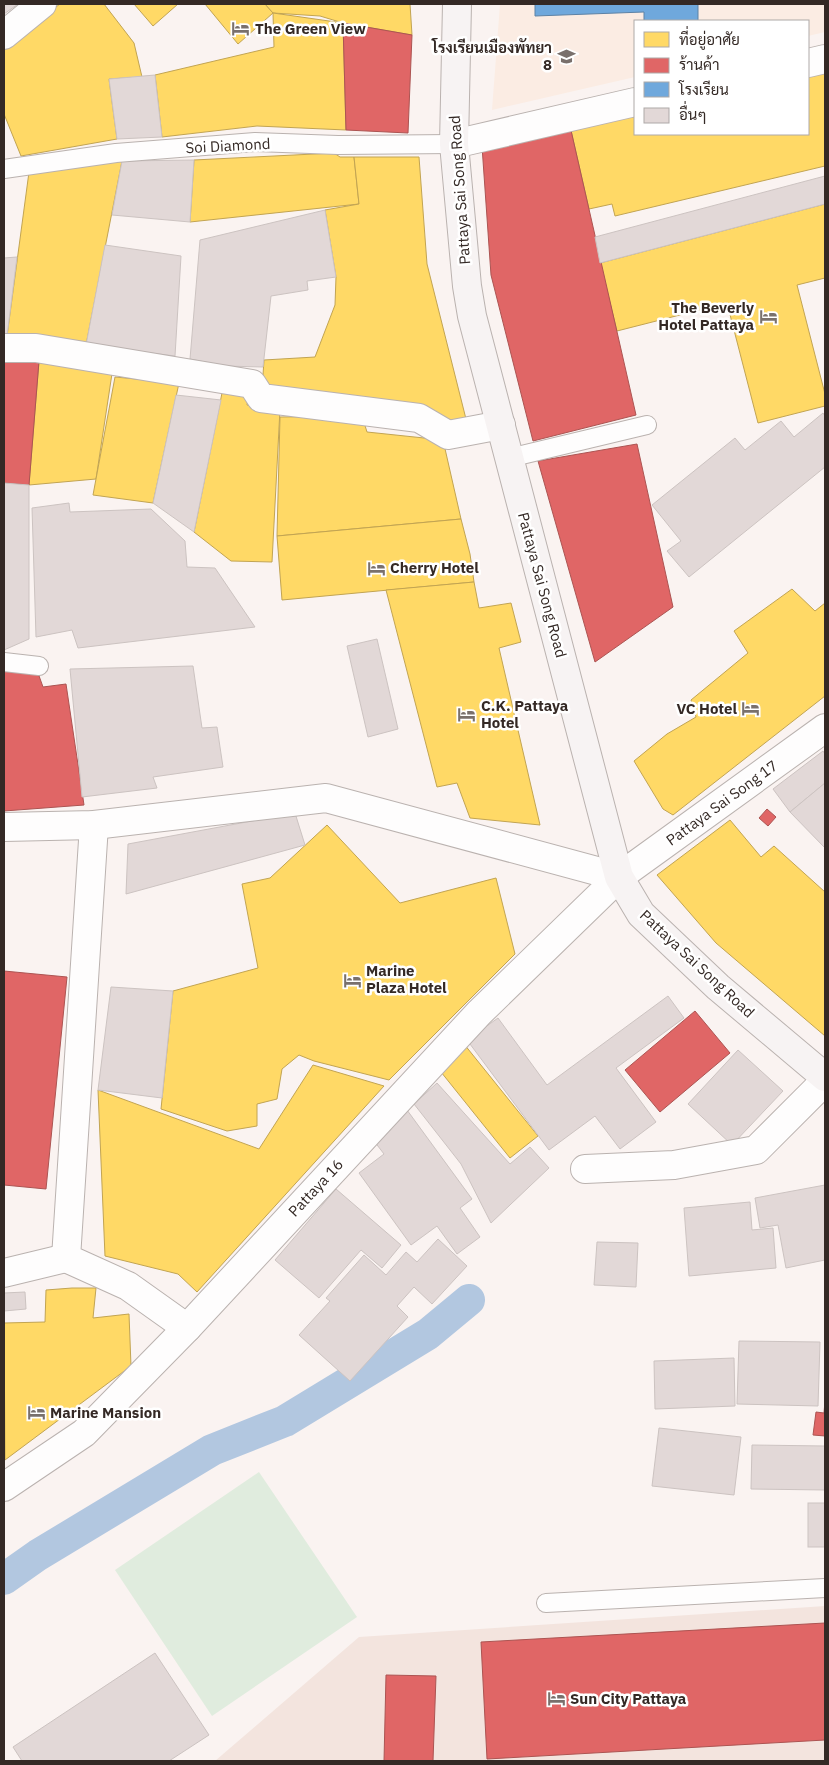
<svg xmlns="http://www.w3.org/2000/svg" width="829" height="1765" font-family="'IBM Plex Sans',Sarabun,sans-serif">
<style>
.built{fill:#f3e4de}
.education{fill:#fbece3}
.green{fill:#e0ecde}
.homes{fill:#ffd966;stroke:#c2a452}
.shops{fill:#e06666;stroke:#ac5452}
.schools{fill:#6fa8dc;stroke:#5d82a5}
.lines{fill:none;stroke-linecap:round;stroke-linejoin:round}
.canal{stroke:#b2c7e0;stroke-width:32}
.building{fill:#e2d8d7;stroke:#ccc3c1}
.service-casing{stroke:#bab2af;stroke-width:20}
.minor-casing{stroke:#bab2af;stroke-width:30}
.tertiary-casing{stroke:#bab2af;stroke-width:30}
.secondary-casing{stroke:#bab2af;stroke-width:30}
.service{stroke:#fefdfd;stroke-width:18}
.minor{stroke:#fefdfd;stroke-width:28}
.tertiary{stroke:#fefdfd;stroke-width:28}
.secondary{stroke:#f7f3f3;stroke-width:28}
.labels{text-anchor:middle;stroke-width:5;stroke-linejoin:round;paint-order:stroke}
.poi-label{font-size:15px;font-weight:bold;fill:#342925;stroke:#fff;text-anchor:start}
.street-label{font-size:15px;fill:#342925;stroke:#fff}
</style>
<rect width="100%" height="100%" fill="#faf3f1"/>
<path class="built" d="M 825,1606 L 825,1761 L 215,1761 L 359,1637 Z"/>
<path class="education" d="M 500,4 L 825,4 L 825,32 L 808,36 L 808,21 L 635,21 L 635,77 L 492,110 Z"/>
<path class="green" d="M 259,1472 L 357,1617 L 212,1716 L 115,1570 Z"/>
<g class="homes">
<path d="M 60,4 L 104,4 L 134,43 L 142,77 L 109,79 L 117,139 L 21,156 L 4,114 L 4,45 Z"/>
<path d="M 134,4 L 178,4 L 153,26 Z"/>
<path d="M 205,4 L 265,4 L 273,13 L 238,44 Z"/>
<path d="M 265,4 L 410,4 L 412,35 L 343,23 L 320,16 L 273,13 Z"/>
<path d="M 273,13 L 343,23 L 346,130 L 257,126 L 162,137 L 155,75 L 274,47 Z"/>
<path d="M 825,69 L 825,166 L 615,216 L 612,204 L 589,209 L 570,126 L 635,111 L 635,134 L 808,134 L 808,73 Z"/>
<path d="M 334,153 L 340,157 L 354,157 L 359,204 L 190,222 L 194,160 Z"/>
<path d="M 354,157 L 419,157 L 427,264 L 467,423 L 430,421 L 262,390 L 264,360 L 315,357 L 335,305 L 336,277 L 325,210 L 359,204 Z"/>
<path d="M 122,161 L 86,345 L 7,336 L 29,172 Z"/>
<path d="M 825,204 L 825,278 L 797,285 L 825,394 L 825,406 L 758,423 L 727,303 L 617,331 L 600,263 Z"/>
<path d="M 39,361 L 113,367 L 96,479 L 29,485 Z"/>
<path d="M 115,377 L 179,383 L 153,503 L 93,495 Z"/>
<path d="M 222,393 L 249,394 L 247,405 L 280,409 L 272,562 L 231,561 L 194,532 Z"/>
<path d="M 362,416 L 367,432 L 443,440 L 461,519 L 277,536 L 280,417 Z"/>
<path d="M 461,519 L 470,554 L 474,582 L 282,600 L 277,536 Z"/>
<path d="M 474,582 L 479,608 L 511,603 L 521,642 L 499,648 L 540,825 L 470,818 L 457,783 L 437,787 L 386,590 Z"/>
<path d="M 792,589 L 815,611 L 825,603 L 825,696 L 673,815 L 663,809 L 634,761 L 667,734 L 696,717 L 691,700 L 748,653 L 734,631 Z"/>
<path d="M 730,820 L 761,857 L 774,846 L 825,892 L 825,1036 L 716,943 L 657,875 Z"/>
<path d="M 327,825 L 400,903 L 496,878 L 515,954 L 389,1080 L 314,1061 L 299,1055 L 282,1069 L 277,1099 L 257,1104 L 257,1126 L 227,1131 L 161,1109 L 173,991 L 258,968 L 242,884 L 270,878 Z"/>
<path d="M 464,1044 L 538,1136 L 510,1158 L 437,1067 Z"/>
<path d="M 313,1065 L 384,1086 L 197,1292 L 178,1274 L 105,1256 L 98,1090 L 259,1149 Z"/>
<path d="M 72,1288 L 96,1288 L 93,1318 L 129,1314 L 131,1366 L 5,1460 L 4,1323 L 45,1322 L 46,1290 Z"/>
</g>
<g class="shops">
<path d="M 343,23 L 412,35 L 408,133 L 346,130 Z"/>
<path d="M 570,126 L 636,415 L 533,441 L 491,275 L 482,146 Z"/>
<path d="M 4,361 L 39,361 L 29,485 L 4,483 Z"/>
<path d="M 637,444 L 673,607 L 595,662 L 538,461 Z"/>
<path d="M 4,669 L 38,673 L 43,687 L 66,684 L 84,805 L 4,811 Z"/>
<path d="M 767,809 L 776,817 L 768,826 L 759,818 Z"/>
<path d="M 4,971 L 67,977 L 46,1189 L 4,1185 Z"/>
<path d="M 695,1011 L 730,1053 L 660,1112 L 625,1070 Z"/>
<path d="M 825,1401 L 825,1436 L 813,1435 L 816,1412 L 824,1413 Z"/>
<path d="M 825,1623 L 825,1740 L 487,1759 L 481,1642 Z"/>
<path d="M 386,1675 L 436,1676 L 433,1761 L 384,1761 Z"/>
</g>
<path class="schools" d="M 535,4 L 698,4 L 698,21 L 644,21 L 644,12 L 535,16 Z"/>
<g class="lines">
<path class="canal" d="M 4,1579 L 38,1555 L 212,1450 L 285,1421 L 428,1334 L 469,1300"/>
</g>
<g class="building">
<path d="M 4,4 L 18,4 L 4,14 Z"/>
<path d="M 155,75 L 162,137 L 117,139 L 109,79 Z"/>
<path d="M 194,160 L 190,222 L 112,215 L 122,161 Z"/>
<path d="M 825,176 L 825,204 L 600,263 L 595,237 Z"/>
<path d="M 325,210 L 336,277 L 307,281 L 308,290 L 271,296 L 263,367 L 224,366 L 190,359 L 200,240 Z"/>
<path d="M 105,245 L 181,256 L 175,356 L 86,345 Z"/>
<path d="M 17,257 L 7,336 L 4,336 L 4,258 Z"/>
<path d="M 176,395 L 221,400 L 194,532 L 153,503 Z"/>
<path d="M 823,413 L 825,416 L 825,467 L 689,577 L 667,551 L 681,541 L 652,505 L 735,438 L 745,450 L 781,421 L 794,437 Z"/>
<path d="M 4,483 L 29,485 L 29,639 L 4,650 Z"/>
<path d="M 69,503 L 70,512 L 151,509 L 185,541 L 187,567 L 215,568 L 255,627 L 78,648 L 72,630 L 36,637 L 32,508 Z"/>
<path d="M 377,639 L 398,729 L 368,737 L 347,646 Z"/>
<path d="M 193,666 L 202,728 L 217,727 L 223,767 L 153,777 L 157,788 L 82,797 L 70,669 Z"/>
<path d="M 823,751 L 825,754 L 825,783 L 790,812 L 773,789 Z"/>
<path d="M 825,783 L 825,848 L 790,812 Z"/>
<path d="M 295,813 L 305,845 L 126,894 L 128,844 Z"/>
<path d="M 111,987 L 173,991 L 162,1098 L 98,1090 Z"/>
<path d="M 668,996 L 684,1018 L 616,1068 L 656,1122 L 620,1149 L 595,1116 L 549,1150 L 467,1040 L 498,1018 L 547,1085 Z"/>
<path d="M 738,1050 L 783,1091 L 732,1145 L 688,1104 Z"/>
<path d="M 437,1083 L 510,1164 L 530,1147 L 549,1168 L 491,1223 L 461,1164 L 414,1104 Z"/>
<path d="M 407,1110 L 472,1199 L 460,1208 L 480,1237 L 457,1254 L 437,1226 L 411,1245 L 359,1173 L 384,1154 L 371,1137 Z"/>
<path d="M 825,1185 L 825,1260 L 786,1268 L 778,1225 L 760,1228 L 755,1198 Z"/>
<path d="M 336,1189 L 401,1245 L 382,1268 L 361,1250 L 319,1298 L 275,1260 Z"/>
<path d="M 750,1202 L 752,1230 L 773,1228 L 776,1268 L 689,1276 L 684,1208 Z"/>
<path d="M 438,1239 L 467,1266 L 432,1304 L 414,1287 L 397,1306 L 408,1317 L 350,1381 L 299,1335 L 330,1301 L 326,1298 L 364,1255 L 386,1275 L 406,1252 L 417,1262 Z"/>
<path d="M 597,1242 L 638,1243 L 636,1287 L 594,1285 Z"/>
<path d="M 25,1292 L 26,1309 L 4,1311 L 4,1293 Z"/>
<path d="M 739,1341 L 820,1342 L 818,1406 L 737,1404 Z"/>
<path d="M 734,1358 L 735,1406 L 655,1409 L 654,1361 Z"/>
<path d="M 659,1428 L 741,1437 L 734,1495 L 652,1486 Z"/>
<path d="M 752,1445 L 825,1446 L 825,1490 L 751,1489 Z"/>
<rect x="808" y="1503" width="17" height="44"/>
<path d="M 155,1653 L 209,1735 L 169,1761 L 22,1761 L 13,1747 Z"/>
</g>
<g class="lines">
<defs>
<g id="service">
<path d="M 4,169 L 116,153 L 255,142 L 338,145 L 454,144"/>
<path d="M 509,458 L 647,425"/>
<path d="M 4,662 L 39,666"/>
<path d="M 546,1603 L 825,1588"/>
</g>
<g id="minor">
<path d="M 4,35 L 42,4"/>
<path d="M 4,348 L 36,348 L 252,384 L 261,398 L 419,418 L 448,435 L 501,425"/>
<path d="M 94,825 L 66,1258 L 128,1286 L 187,1328"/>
<path d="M 4,827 L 94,825 L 326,798 L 619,877"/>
<path d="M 585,1169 L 674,1165 L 756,1150 L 825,1081"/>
<path d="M 4,1273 L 66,1258"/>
<path d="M 4,1487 L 84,1433 L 187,1328 L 479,1013 L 619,877 L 825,728"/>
</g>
<g id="tertiary">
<path d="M 808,63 L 825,59"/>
<path d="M 454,144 L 635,102"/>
</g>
<path id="secondary" d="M 457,4 L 454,144 L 467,286 L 472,316 L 619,877 L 641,914 L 718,987 L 825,1077"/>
</defs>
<use href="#service" class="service-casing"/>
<use href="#minor" class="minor-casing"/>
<use href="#tertiary" class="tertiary-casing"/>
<use href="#secondary" class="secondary-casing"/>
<use href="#service" class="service"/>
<use href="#minor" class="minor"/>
<use href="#tertiary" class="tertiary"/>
<use href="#secondary" class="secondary"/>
</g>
<defs>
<symbol id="hotel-bare" viewBox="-9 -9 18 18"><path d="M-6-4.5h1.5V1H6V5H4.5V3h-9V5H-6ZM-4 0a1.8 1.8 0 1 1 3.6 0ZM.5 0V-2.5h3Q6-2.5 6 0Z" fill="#79706c" stroke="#fff" stroke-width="2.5" paint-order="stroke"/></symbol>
<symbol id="school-bare" viewBox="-9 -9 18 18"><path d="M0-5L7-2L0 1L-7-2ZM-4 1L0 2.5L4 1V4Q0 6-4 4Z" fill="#79706c" stroke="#fff" stroke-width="2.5" paint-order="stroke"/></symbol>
</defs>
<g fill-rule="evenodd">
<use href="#hotel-bare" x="228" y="16" width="25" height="25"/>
<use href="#school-bare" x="554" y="44" width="25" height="25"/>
<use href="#hotel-bare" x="756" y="304" width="25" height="25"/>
<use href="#hotel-bare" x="364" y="556" width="25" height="25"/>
<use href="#hotel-bare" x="738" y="696" width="25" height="25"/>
<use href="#hotel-bare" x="454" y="702" width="25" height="25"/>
<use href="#hotel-bare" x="340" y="968" width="25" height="25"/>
<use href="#hotel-bare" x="24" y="1400" width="25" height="25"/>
<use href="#hotel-bare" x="544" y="1686" width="25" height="25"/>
</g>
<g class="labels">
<g class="poi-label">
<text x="255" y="34">The Green View</text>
<text x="552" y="53" text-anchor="end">โรงเรียนเมืองพัทยา<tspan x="552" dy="17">8</tspan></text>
<text x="754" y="313" text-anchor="end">The Beverly<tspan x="754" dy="17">Hotel Pattaya</tspan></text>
<text x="390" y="573">Cherry Hotel</text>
<text x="481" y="711">C.K. Pattaya<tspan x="481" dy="17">Hotel</tspan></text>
<text x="737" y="714" text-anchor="end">VC Hotel</text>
<text x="366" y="976">Marine<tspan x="366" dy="17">Plaza Hotel</tspan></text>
<text x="50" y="1418">Marine Mansion</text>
<text x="570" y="1704">Sun City Pattaya</text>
</g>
<g class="street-label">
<text transform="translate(228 146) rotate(-3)" y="5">Soi Diamond</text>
<text transform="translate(460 190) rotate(-94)" y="5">Pattaya Sai Song Road</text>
<text transform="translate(542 585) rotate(75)" y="5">Pattaya Sai Song Road</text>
<text transform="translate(722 803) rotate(-36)" y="5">Pattaya Sai Song 17</text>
<text transform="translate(697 964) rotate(43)" y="5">Pattaya Sai Song Road</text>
<text transform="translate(316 1188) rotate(-47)" y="5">Pattaya 16</text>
</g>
</g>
<rect width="829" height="1765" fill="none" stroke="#342925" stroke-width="10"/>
<rect x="634" y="20" width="175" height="115" fill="#ffffff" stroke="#aea9a8"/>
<rect x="644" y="32" width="25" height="15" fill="#ffd966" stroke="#aea9a8"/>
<text x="679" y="45" font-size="15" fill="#342925">ที่อยู่อาศัย</text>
<rect x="644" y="58" width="25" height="15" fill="#e06666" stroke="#aea9a8"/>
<text x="679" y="70" font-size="15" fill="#342925">ร้านค้า</text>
<rect x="644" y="82" width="25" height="15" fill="#6fa8dc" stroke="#aea9a8"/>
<text x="679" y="95" font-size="15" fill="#342925">โรงเรียน</text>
<rect x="644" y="108" width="25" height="15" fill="#e2d8d7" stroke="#aea9a8"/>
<text x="679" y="120" font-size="15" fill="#342925">อื่นๆ</text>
</svg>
